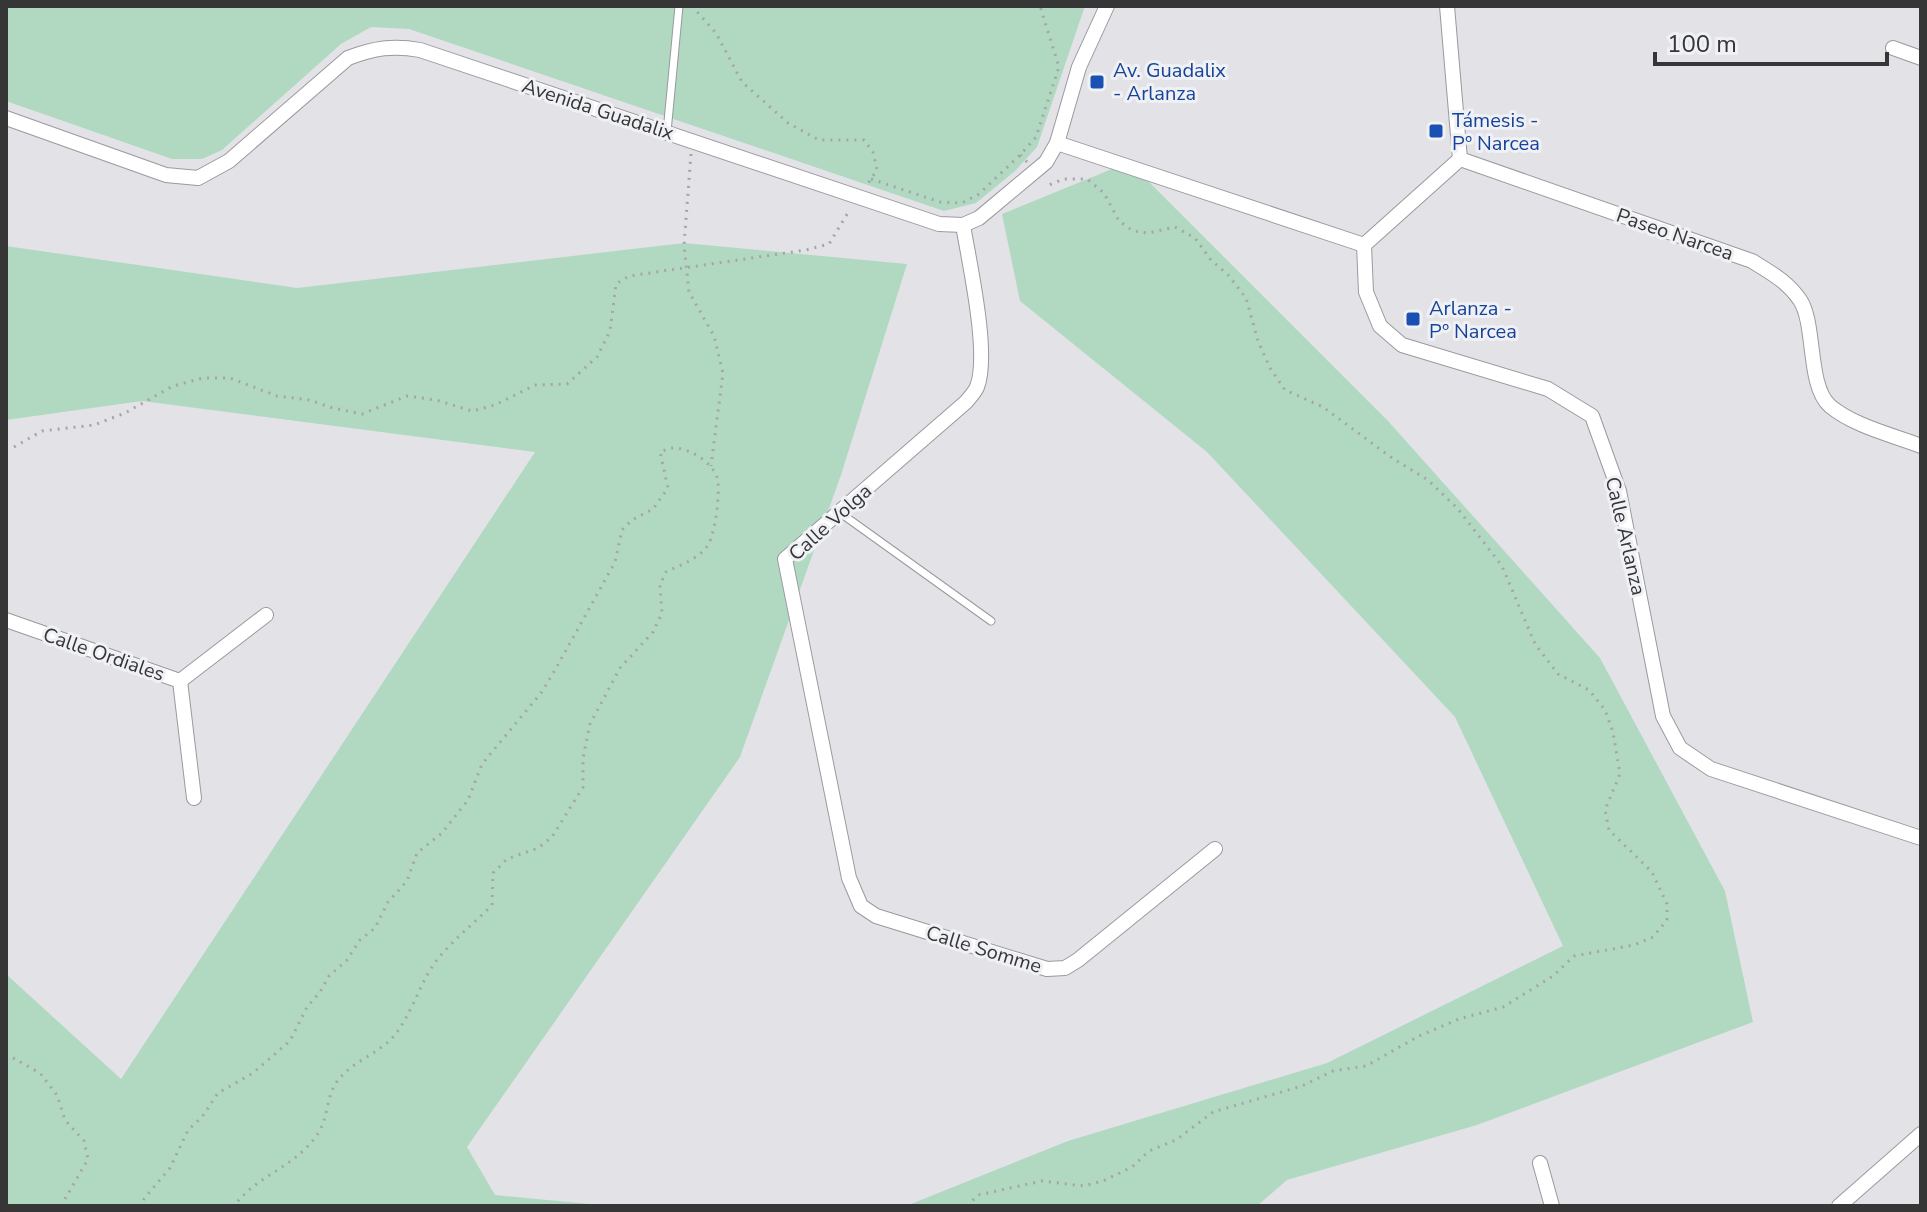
<svg xmlns="http://www.w3.org/2000/svg" width="1927" height="1212" font-family="'Nunito Sans',sans-serif">
<style>
.green{fill:#b1d9c2}
.lines{fill:none;stroke-linecap:round;stroke-linejoin:round}
.lane-casing{stroke:#9a9a9e;stroke-width:9}
.street-casing{stroke:#9a9a9e;stroke-width:16}
.path{stroke:#a5a5a8;stroke-width:3;stroke-dasharray:2 6;stroke-linecap:butt}
.lane{stroke:#fff;stroke-width:7}
.street{stroke:#fff;stroke-width:14}
.transit-dot{fill:#1a4fb4;stroke:#f0f1f5;stroke-width:3}
.labels{text-anchor:middle;stroke-width:6;stroke-linejoin:round;paint-order:stroke}
.transit-label{font-size:20px;fill:#164399;stroke:#f0f1f5;text-anchor:start}
.street-label{font-size:20px;fill:#363637;stroke:#f0f1f5}
</style>
<rect width="100%" height="100%" fill="#e3e3e7"/>
<g class="green">
<path d="M 6,6 L 1085,6 L 1037,147 L 1015,171 L 976,203 L 944,211 L 409,29 L 371,27 L 341,44 L 222,150 L 202,159 L 172,159 L 6,101 Z"/>
<path d="M 1129,162 L 1388,421 L 1600,658 L 1725,891 L 1753,1022 L 1477,1125 L 1287,1180 L 1257,1206 L 906,1206 L 1068,1141 L 1327,1063 L 1563,946 L 1455,717 L 1207,452 L 1020,301 L 1002,214 Z"/>
<path d="M 684,243 L 907,264 L 841,475 L 740,757 L 467,1147 L 495,1195 L 611,1206 L 6,1206 L 6,974 L 121,1079 L 535,452 L 142,401 L 6,420 L 6,246 L 297,288 Z"/>
</g>
<g class="lines">
<defs>
<g id="lane">
<path d="M 667,132 L 679,6"/>
<path d="M 839,512 L 991,621"/>
</g>
<g id="street">
<path d="M 1447,6 L 1460,159"/>
<path d="M 1893,48 L 1921,58"/>
<path d="M 6,118 L 166,175 L 198,178 L 229,161 L 348,58 C 374,48 393,45 420,50 L 939,224 L 963,225 L 979,218 L 1046,162 L 1057,143 L 1079,67 L 1107,6"/>
<path d="M 1057,143 L 1364,245"/>
<path d="M 1460,159 L 1752,261 C 1771,273 1787,281 1800,300 C 1816,324 1807,386 1830,406 C 1854,426 1892,435 1921,446"/>
<path d="M 963,225 C 969,262 990,354 977,387 C 975,392 970,397 966,402 L 785,559 L 849,878 L 861,906 L 876,916 L 1047,969 L 1065,968 L 1078,960 L 1215,849"/>
<path d="M 1364,245 L 1366,292 L 1380,326 L 1402,345 L 1548,389 L 1592,416 L 1619,491 L 1663,716 L 1680,748 L 1711,769 L 1921,838"/>
<path d="M 1364,245 L 1460,159"/>
<path d="M 6,620 L 180,681 L 194,798"/>
<path d="M 180,681 L 266,615"/>
<path d="M 1540,1163 L 1552,1206"/>
<path d="M 1839,1206 L 1921,1134"/>
</g>
</defs>
<use href="#lane" class="lane-casing"/>
<use href="#street" class="street-casing"/>
<g class="path">
<path d="M 692,6 L 716,33 L 742,82 L 788,123 L 819,140 L 864,140 L 873,152 L 877,170 L 867,185"/>
<path d="M 691,154 L 684,245 L 689,292 L 714,336 L 723,373 L 711,466"/>
<path d="M 1020,155 L 1027,162"/>
<path d="M 871,179 L 940,202 L 962,203 L 979,194 L 1020,155 L 1036,137 L 1059,67 L 1040,6"/>
<path d="M 6,447 L 14,447 L 42,431 L 94,425 L 125,413 L 173,386 L 203,378 L 230,378 L 277,396 L 309,400 L 333,408 L 362,414 L 407,396 L 436,400 L 472,411 L 495,405 L 535,385 L 567,384 L 597,357 L 610,331 L 616,284 L 629,276 L 806,250 L 829,244 L 849,211"/>
<path d="M 6,1054 L 40,1073 L 57,1095 L 65,1120 L 84,1141 L 88,1159 L 61,1206"/>
<path d="M 138,1206 L 170,1168 L 188,1130 L 202,1117 L 218,1093 L 253,1073 L 290,1041 L 307,1007 L 320,992 L 329,976 L 347,960 L 360,940 L 375,928 L 388,902 L 407,881 L 417,853 L 442,833 L 468,800 L 482,764 L 541,693 L 555,670 L 615,562 L 622,530 L 632,520 L 653,509 L 668,488 L 660,452 C 664,451 668,448 672,448 C 688,447 712,462 717,477 C 721,491 715,534 708,545 C 699,559 680,565 666,572 L 660,585 L 662,613 L 653,632 L 620,668 L 590,724 L 583,758 L 583,787 L 552,837 L 538,848 L 507,859 L 493,873 L 492,905 C 472,926 449,942 432,967 C 419,987 409,1019 393,1037 C 377,1055 350,1062 336,1083 C 326,1098 328,1120 317,1135 C 293,1169 258,1174 234,1206"/>
<path d="M 967,1206 L 978,1195 L 1042,1181 L 1084,1186 L 1103,1181 L 1132,1167 L 1149,1151 L 1176,1140 L 1213,1112 L 1302,1086 L 1333,1071 L 1366,1066 L 1419,1036 L 1459,1019 L 1503,1007 L 1553,976 L 1574,956 L 1634,945 L 1653,937 L 1667,920 L 1667,904 L 1652,872 L 1609,830 L 1605,810 L 1620,774 L 1613,732 L 1605,710 L 1589,690 L 1558,674 L 1535,644 L 1502,566 L 1458,509 L 1428,480 L 1392,458 L 1323,407 L 1285,390 L 1270,368 L 1258,341 L 1246,298 L 1228,275 L 1210,259 L 1195,238 L 1175,227 L 1148,233 L 1133,231 L 1119,221 L 1104,193 L 1087,179 L 1064,179 L 1049,185 L 1046,182"/>
</g>
<use href="#lane" class="lane"/>
<use href="#street" class="street"/>
</g>
<g class="transit-dot">
<rect x="1089" y="74" width="16" height="16" rx="4"/>
<rect x="1428" y="123" width="16" height="16" rx="4"/>
<rect x="1405" y="311" width="16" height="16" rx="4"/>
</g>
<g class="labels">
<g class="transit-label">
<text x="1113" y="77">Av. Guadalix<tspan x="1113" dy="23">- Arlanza</tspan></text>
<text x="1452" y="127">Támesis -<tspan x="1452" dy="23">Pº Narcea</tspan></text>
<text x="1429" y="315">Arlanza -<tspan x="1429" dy="23">Pº Narcea</tspan></text>
</g>
<g class="street-label">
<text transform="translate(598 109) rotate(18)" y="7">Avenida Guadalix</text>
<text transform="translate(1675 234) rotate(19)" y="7">Paseo Narcea</text>
<text transform="translate(830 522) rotate(-42)" y="7">Calle Volga</text>
<text transform="translate(1626 536) rotate(77)" y="7">Calle Arlanza</text>
<text transform="translate(104 654) rotate(19)" y="7">Calle Ordiales</text>
<text transform="translate(984 949) rotate(17)" y="7">Calle Somme</text>
</g>
</g>
<rect width="1927" height="1212" fill="none" stroke="#363637" stroke-width="16"/>
<path d="M1655 52v12h232v-12" fill="none" stroke="#363637" stroke-width="4"/>
<text x="1667" y="52" font-size="24" fill="#363637" stroke="#f0f1f5" stroke-width="6" paint-order="stroke">100 m</text>
</svg>
